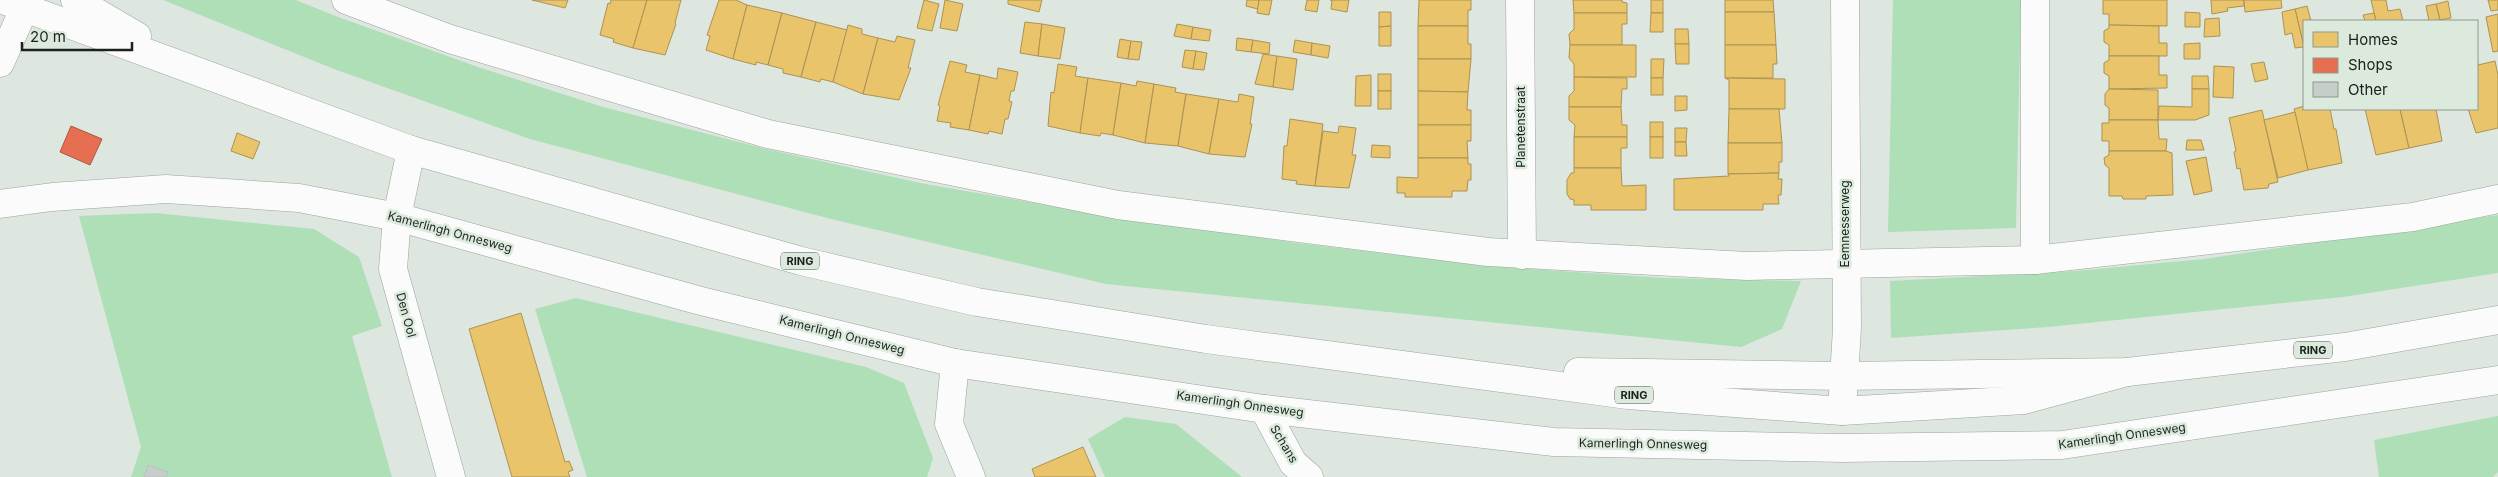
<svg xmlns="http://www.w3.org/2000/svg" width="2498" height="477" font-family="Inter,sans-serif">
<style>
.green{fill:#aedfb7}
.homes{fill:#e9c46a;stroke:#ab9353}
.shops{fill:#e76f51;stroke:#aa5841}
.building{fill:#c7cdc8;stroke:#bbc1bc}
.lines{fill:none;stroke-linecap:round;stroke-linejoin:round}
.street-casing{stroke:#9da39e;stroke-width:29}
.secondary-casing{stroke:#9da39e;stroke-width:29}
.primary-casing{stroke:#9da39e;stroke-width:29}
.street{stroke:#fafbfa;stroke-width:28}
.secondary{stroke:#fafbfa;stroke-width:28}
.primary{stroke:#fafbfa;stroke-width:28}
.labels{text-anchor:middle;stroke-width:5;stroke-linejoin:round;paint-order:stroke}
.shield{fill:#dbeadd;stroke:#555d56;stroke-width:1}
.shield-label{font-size:11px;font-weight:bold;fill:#1b211c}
.street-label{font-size:12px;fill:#1b211c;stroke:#dbeadd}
</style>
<rect width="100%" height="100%" fill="#dee6e0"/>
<g class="green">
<path d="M 163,0 L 296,0 L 338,17 L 478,67 L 603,107 L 766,149 L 925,184 L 1076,210 L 1297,243 L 1489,266 L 1664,278 L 1801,281 L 1782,329 L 1741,347 L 1106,284 L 831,219 L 530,139 L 334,69 Z"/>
<path d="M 1893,0 L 2021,0 L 2016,228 L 1888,232 Z"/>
<path d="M 155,213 L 314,229 L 359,257 L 382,326 L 352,336 L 392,477 L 131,477 L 141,447 L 79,216 Z"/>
<path d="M 2498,215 L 2498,273 L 2343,297 L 2048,327 L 1891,338 L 1890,281 L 2075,271 L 2204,259 Z"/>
<path d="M 576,298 L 866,367 L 904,383 L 933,458 L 927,477 L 587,477 L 535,309 Z"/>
<path d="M 2498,416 L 2498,472 L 2493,477 L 2379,477 L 2374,440 Z"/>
<path d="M 1125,417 L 1176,424 L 1242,477 L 1105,477 L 1088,439 Z"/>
</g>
<g class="homes">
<path d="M 532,0 L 568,0 L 565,8 Z"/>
<path d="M 611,0 L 647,0 L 633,48 L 613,42 L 614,39 L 600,35 L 608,3 L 610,4 Z"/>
<path d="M 647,0 L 681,0 L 675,23 L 676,24 L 665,55 L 633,48 Z"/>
<path d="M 719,0 L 736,0 L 747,5 L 733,59 L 706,50 L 710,36 L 707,35 Z"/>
<path d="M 924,0 L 939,4 L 932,31 L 917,28 Z"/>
<path d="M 945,0 L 963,4 L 957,31 L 940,28 Z"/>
<path d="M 1008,0 L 1042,0 L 1039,12 L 1008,4 Z"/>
<path d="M 1247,0 L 1259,0 L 1258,9 L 1246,6 Z"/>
<path d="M 1259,0 L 1272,0 L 1269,15 L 1257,13 Z"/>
<path d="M 1307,0 L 1319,0 L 1317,12 L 1305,10 Z"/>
<path d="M 1330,0 L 1349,0 L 1347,12 L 1331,9 L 1332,0 Z"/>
<path d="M 1419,0 L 1471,0 L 1471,10 L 1468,10 L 1468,26 L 1418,26 Z"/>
<path d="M 1573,0 L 1622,0 L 1622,2 L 1627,3 L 1627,13 L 1574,13 Z"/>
<rect x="1651" y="0" width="12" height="13"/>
<path d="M 1725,0 L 1773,0 L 1774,12 L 1725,12 Z"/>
<path d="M 2103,0 L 2167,0 L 2167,26 L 2109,25 L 2109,14 L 2103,14 Z"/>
<path d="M 2211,0 L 2244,0 L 2244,6 L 2227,8 L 2228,11 L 2212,14 Z"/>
<path d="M 2244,0 L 2281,0 L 2282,8 L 2245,12 Z"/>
<path d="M 2371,0 L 2386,0 L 2388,11 L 2400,9 L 2403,21 L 2376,21 Z"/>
<path d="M 2488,0 L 2498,0 L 2498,10 L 2491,11 Z"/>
<path d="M 2448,1 L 2451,18 L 2440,20 L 2436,4 Z"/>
<path d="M 2436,4 L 2440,20 L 2429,21 L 2426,6 Z"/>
<path d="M 747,5 L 782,13 L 768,65 L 756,62 L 756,65 L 733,59 Z"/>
<path d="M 2307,6 L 2311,21 L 2304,21 L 2304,47 L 2295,9 Z"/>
<path d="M 2295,9 L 2304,47 L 2295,48 L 2292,33 L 2285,35 L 2282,12 Z"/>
<path d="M 1379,12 L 1391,12 L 1391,26 L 1379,27 Z"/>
<path d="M 1725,12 L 1774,12 L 1776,45 L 1725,45 Z"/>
<path d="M 2185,12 L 2200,13 L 2200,27 L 2185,27 Z"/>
<path d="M 782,13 L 816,22 L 801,77 L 783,73 L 783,69 L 768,65 Z"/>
<path d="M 1574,13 L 1627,13 L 1627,24 L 1622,24 L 1622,45 L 1570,45 L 1569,34 L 1574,29 Z"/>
<path d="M 1651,13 L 1663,13 L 1663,32 L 1650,32 Z"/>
<path d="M 2374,13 L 2376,21 L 2365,21 L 2363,15 Z"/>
<path d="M 2498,14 L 2498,51 L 2493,52 L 2486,17 Z"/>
<path d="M 2219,18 L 2220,36 L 2204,37 L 2205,19 Z"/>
<path d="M 816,22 L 847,30 L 833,82 L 821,79 L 820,82 L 801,77 Z"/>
<path d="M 1025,22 L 1042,24 L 1038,56 L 1020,53 Z"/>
<path d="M 1042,24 L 1065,28 L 1060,59 L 1038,56 Z"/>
<path d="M 1177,24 L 1193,27 L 1191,39 L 1174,36 Z"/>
<path d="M 848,25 L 862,29 L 862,34 L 878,38 L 863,94 L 833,82 Z"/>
<path d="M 2109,25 L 2159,26 L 2159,43 L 2167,43 L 2167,56 L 2109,56 L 2109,45 L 2104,42 L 2104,31 L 2109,28 Z"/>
<path d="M 1391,26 L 1391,46 L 1379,46 L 1379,27 Z"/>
<path d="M 1418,26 L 1468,26 L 1468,44 L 1471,44 L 1471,59 L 1418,59 Z"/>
<path d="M 1193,27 L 1211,30 L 1209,41 L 1191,39 Z"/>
<path d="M 1675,29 L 1688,29 L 1689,44 L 1675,44 Z"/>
<path d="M 897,36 L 915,40 L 908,68 L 911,68 L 899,100 L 863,94 L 878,38 L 895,42 Z"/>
<path d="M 1237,38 L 1253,40 L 1251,52 L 1236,50 Z"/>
<path d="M 1120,39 L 1131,41 L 1128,59 L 1117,57 Z"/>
<path d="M 1253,40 L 1270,43 L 1269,54 L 1251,52 Z"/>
<path d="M 1295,40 L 1312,43 L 1311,55 L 1293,52 Z"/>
<path d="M 1131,41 L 1142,42 L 1139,60 L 1128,59 Z"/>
<path d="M 1312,43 L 1330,46 L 1328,58 L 1311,55 Z"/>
<path d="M 2200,43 L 2200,59 L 2184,59 L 2184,44 Z"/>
<path d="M 1675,44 L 1689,44 L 1689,64 L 1676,64 Z"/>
<path d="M 1570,45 L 1636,45 L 1636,77 L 1574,77 L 1574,64 L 1569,58 Z"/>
<path d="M 1725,45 L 1776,45 L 1777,64 L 1773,64 L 1773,78 L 1725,78 Z"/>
<path d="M 1185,50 L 1196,51 L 1193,69 L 1182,67 Z"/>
<path d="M 1196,51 L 1207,53 L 1204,70 L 1193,69 Z"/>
<path d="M 1263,54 L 1277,56 L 1273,87 L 1255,84 Z"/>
<path d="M 1277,56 L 1297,59 L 1293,90 L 1273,87 Z"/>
<path d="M 2109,56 L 2159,56 L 2159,75 L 2167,75 L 2167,88 L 2109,89 L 2109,76 L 2104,73 L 2104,63 L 2109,60 Z"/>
<path d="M 2477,57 L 2478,65 L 2495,61 L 2498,75 L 2498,128 L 2476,133 L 2468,109 L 2477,109 Z"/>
<path d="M 1418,59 L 1471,59 L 1468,92 L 1418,91 Z"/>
<path d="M 1651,59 L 1664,59 L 1663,78 L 1651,78 Z"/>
<path d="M 950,61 L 967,65 L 965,72 L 980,75 L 969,130 L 950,127 L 951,123 L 937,121 L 940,106 L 938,105 Z"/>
<path d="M 2264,62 L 2268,79 L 2255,82 L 2251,64 Z"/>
<path d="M 1058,64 L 1077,67 L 1075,76 L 1088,78 L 1080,133 L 1048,126 L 1051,92 L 1054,93 Z"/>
<path d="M 2214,66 L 2234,67 L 2233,98 L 2213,97 Z"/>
<path d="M 998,68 L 1018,72 L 1014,91 L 1011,91 L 1009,101 L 1012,102 L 1008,119 L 1005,119 L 1002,134 L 989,131 L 988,134 L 969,130 L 980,75 L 997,79 Z"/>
<rect x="1378" y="74" width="13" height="17"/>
<path d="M 1371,75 L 1371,106 L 1355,106 L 1356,76 Z"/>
<path d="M 2192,76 L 2208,76 L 2209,89 L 2192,89 Z"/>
<path d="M 1574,77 L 1627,78 L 1627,89 L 1622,89 L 1621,107 L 1569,107 L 1569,96 L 1574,91 Z"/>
<path d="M 1088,78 L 1121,83 L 1113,135 L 1101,133 L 1100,136 L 1080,133 Z"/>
<rect x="1651" y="78" width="12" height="17"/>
<path d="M 1725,78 L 1785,79 L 1785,109 L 1729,109 L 1729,80 Z"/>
<path d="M 1137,81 L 1154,84 L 1145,143 L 1113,135 L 1121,83 L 1136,86 Z"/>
<path d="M 1154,84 L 1176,88 L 1175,92 L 1186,94 L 1178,146 L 1145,143 Z"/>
<path d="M 2109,89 L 2158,90 L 2158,120 L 2109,120 L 2109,108 L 2105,105 L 2105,94 Z"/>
<path d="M 2192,89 L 2209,89 L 2209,115 L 2195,120 L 2158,120 L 2159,106 L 2192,107 Z"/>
<rect x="1378" y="91" width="13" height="18"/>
<path d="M 1418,91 L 1468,92 L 1467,110 L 1471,110 L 1471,125 L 1418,125 Z"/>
<path d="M 1186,94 L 1219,99 L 1209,154 L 1178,146 Z"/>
<path d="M 1239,94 L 1254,97 L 1250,124 L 1252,124 L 1245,157 L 1209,154 L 1219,99 L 1238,102 Z"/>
<path d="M 1675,96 L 1687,96 L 1687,110 L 1675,111 Z"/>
<path d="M 2304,106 L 2304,109 L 2330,109 L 2334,129 L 2336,129 L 2342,163 L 2308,170 L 2294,109 Z"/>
<path d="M 1569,107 L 1621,107 L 1622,125 L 1627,125 L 1627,137 L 1574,137 L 1575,125 L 1569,120 Z"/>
<path d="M 1729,109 L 1779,109 L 1782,143 L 1728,143 Z"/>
<path d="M 2365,109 L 2400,109 L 2409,148 L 2376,155 Z"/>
<path d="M 2400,109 L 2436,109 L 2442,141 L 2409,148 Z"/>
<path d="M 2262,110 L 2278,182 L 2269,184 L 2268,188 L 2244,190 L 2240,168 L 2237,169 L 2234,152 L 2236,151 L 2229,118 Z"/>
<path d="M 2295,112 L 2308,170 L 2278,178 L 2264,120 Z"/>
<path d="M 1290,119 L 1323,124 L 1315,186 L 1296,184 L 1297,181 L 1282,179 L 1284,146 L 1287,146 Z"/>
<path d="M 2109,120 L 2158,120 L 2159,139 L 2167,139 L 2166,151 L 2109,151 L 2109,141 L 2102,141 L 2102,123 L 2109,123 Z"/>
<rect x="1650" y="122" width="13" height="15"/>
<path d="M 1418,125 L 1471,125 L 1471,141 L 1467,141 L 1468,158 L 1418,158 Z"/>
<path d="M 1339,126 L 1356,128 L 1352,155 L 1356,155 L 1349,188 L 1315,186 L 1323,131 L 1338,133 Z"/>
<path d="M 1675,128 L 1687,128 L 1686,142 L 1675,142 Z"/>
<path d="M 237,133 L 260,142 L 253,159 L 231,151 Z"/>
<path d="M 1574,137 L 1627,137 L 1627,148 L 1621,148 L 1621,168 L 1574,168 Z"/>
<rect x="1650" y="137" width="13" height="21"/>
<path d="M 2187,140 L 2201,140 L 2204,150 L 2186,150 Z"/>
<path d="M 1675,142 L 1686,142 L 1687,156 L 1675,156 Z"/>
<path d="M 1728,143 L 1782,143 L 1782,162 L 1779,162 L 1779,173 L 1728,174 Z"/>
<path d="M 1372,145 L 1390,146 L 1390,158 L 1371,157 Z"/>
<path d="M 2109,151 L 2166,151 L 2172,153 L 2173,195 L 2146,196 L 2146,199 L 2123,199 L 2122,196 L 2109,196 L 2109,168 L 2105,165 L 2104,158 L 2109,155 Z"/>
<path d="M 2206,157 L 2212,191 L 2194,195 L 2186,161 Z"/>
<path d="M 1418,158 L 1468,158 L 1468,164 L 1471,164 L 1471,180 L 1468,180 L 1467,191 L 1452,191 L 1452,197 L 1405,197 L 1405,193 L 1397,193 L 1397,177 L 1418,178 Z"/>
<path d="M 1574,168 L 1621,168 L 1622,186 L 1646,185 L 1646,210 L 1591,210 L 1591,205 L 1574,205 L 1574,200 L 1570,199 L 1567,194 L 1567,180 L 1571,173 L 1574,173 Z"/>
<path d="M 1779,173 L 1778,179 L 1782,179 L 1781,195 L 1778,195 L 1779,204 L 1763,204 L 1763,210 L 1674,210 L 1674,179 L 1729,176 L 1728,174 Z"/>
<path d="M 521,313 L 565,462 L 569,461 L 573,470 L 568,472 L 570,477 L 512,477 L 469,329 Z"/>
<path d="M 1083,447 L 1096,477 L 1035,477 L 1032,469 Z"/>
</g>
<path class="shops" d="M 71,126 L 102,139 L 90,165 L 60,152 Z"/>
<path class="building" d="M 148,465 L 168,472 L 166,477 L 144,477 Z"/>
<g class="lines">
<defs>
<g id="street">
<path d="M 346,0 L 450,39 L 768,134 L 1118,205 L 1488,252 L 1747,266 L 2035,260 L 2413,217 L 2498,199"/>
<path d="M 1520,0 L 1522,255"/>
<path d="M 2035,0 L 2035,260"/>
<path d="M 0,63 L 28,0"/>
<path d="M 411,150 L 397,217 L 393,269 L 451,477"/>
<path d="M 0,204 L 52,197 L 166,189 L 299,198 L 397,217 L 701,301 L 955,363 L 1264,409 L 1554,442 L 1842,448 L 2062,445 L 2498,380"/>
<path d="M 955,363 L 949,424 L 971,477"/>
<path d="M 1264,409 L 1293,463 L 1309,477"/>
</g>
<path id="secondary" d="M 1842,411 L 1847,328 L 1845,0"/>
<g id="primary">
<path d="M 3,0 L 411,150 L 801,261 L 977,302 L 1206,339 L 1628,395 L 1842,411 L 2024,400 L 2127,372"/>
<path d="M 75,0 L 137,36"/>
<path d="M 1578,372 L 1843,376 L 2127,372 L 2345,347 L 2498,320"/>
</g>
</defs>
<use href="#street" class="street-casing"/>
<use href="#secondary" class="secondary-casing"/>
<use href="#primary" class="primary-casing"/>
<use href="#street" class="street"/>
<use href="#secondary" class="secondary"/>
<use href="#primary" class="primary"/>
</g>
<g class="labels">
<g class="shield">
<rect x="781" y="252.5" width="38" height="17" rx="4"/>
<rect x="2294" y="341.5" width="38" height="17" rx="4"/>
<rect x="1615" y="386.5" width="38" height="17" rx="4"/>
</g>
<g class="shield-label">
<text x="800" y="265">RING</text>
<text x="2313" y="354">RING</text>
<text x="1634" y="399">RING</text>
</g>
<g class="street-label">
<text transform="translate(1521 127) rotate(-90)" y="4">Planetenstraat</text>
<text transform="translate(1845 224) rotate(-90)" y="4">Eemnesserweg</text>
<text transform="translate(450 232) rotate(15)" y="4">Kamerlingh Onnesweg</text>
<text transform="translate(406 315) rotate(75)" y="4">Den Ool</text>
<text transform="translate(842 335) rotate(14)" y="4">Kamerlingh Onnesweg</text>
<text transform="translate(1240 404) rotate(8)" y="4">Kamerlingh Onnesweg</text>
<text transform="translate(2122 436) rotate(-8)" y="4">Kamerlingh Onnesweg</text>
<text transform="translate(1284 444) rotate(59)" y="4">Schans</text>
<text transform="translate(1643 444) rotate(1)" y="4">Kamerlingh Onnesweg</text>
</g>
</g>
<rect x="2303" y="20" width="175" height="90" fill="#dbeadd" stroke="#8e9a90"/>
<rect x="2313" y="32" width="25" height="15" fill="#e9c46a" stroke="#8e9a90"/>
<text x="2348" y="45" font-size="15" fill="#1b211c">Homes</text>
<rect x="2313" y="58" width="25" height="15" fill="#e76f51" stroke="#8e9a90"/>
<text x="2348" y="70" font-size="15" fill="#1b211c">Shops</text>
<rect x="2313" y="82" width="25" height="15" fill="#c7cdc8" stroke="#8e9a90"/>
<text x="2348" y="95" font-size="15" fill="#1b211c">Other</text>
<path d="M22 42v8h110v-8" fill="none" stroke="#1b211c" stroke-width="2.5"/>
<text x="30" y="42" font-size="15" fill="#1b211c" stroke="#dbeadd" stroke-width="4" paint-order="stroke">20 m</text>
</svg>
